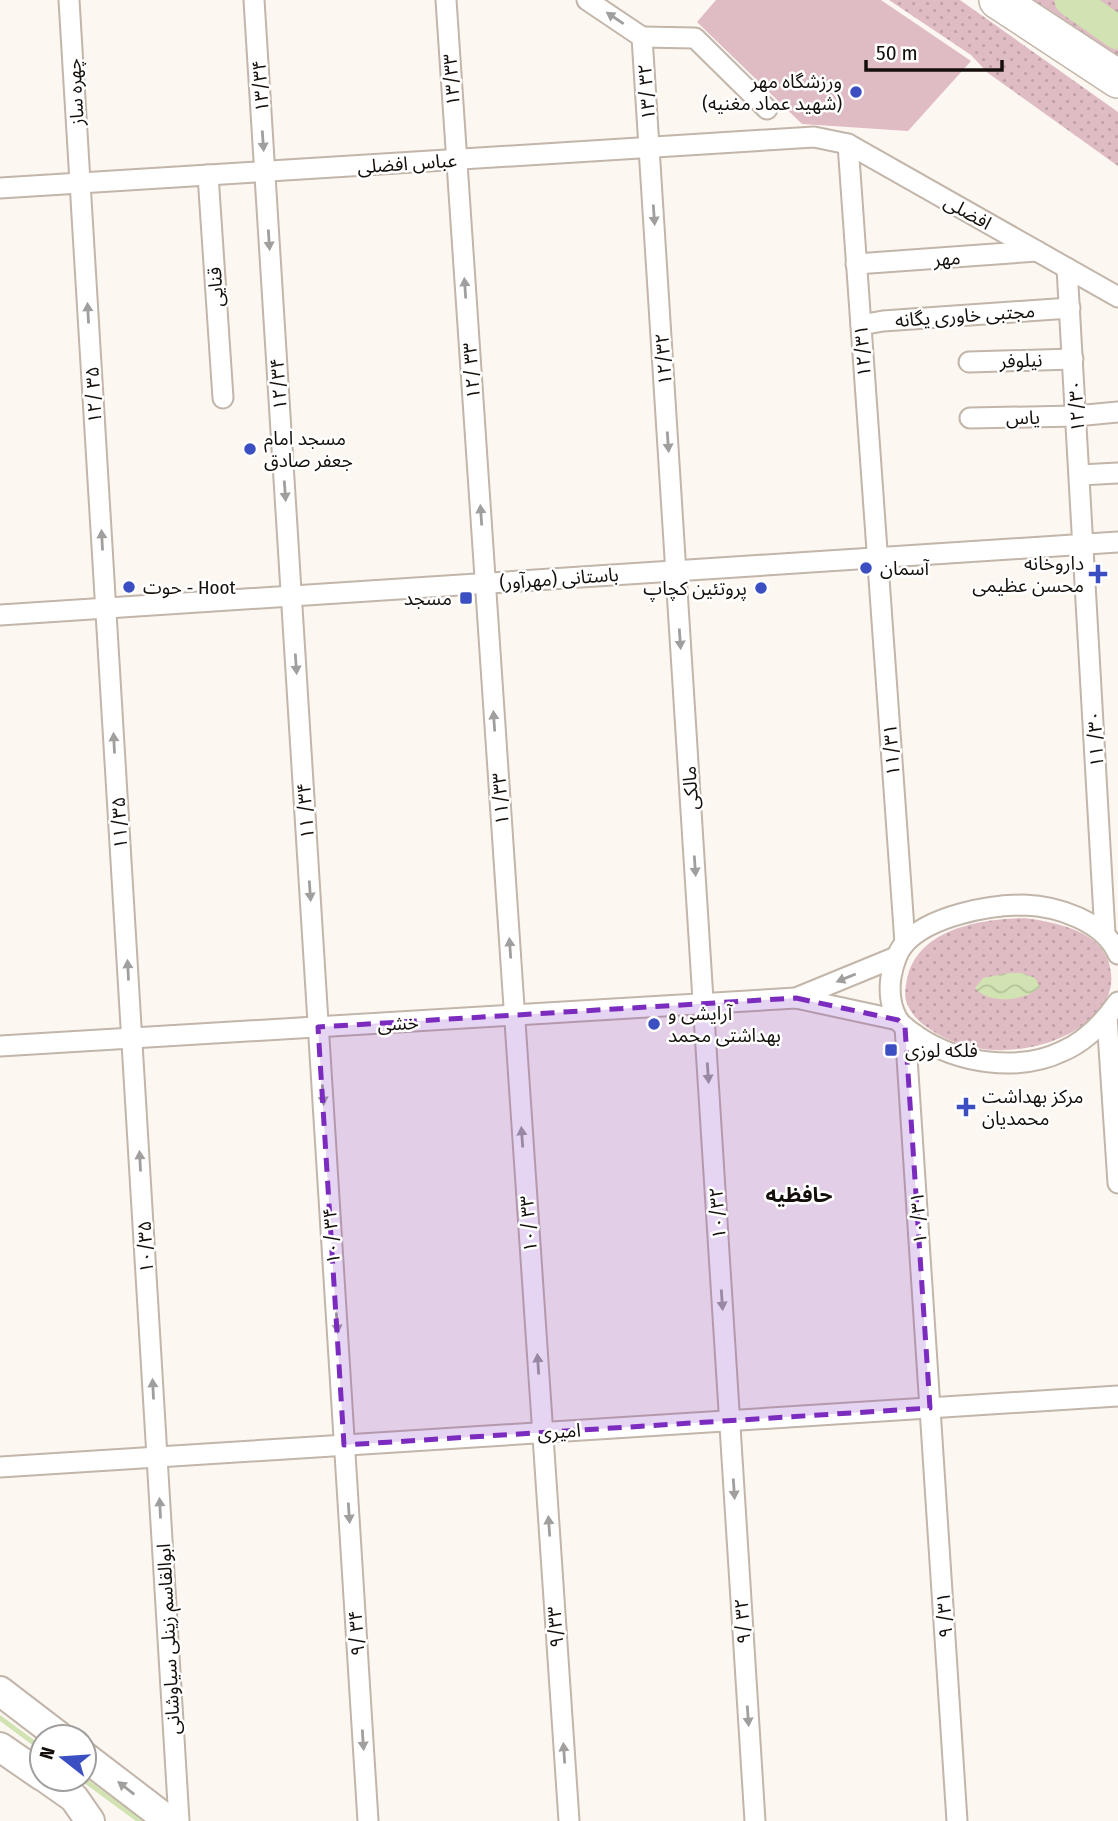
<svg xmlns="http://www.w3.org/2000/svg" width="1118" height="1821" font-family="'Fira Sans Condensed','Noto Sans Arabic',sans-serif">
<style>
.grass{fill:url(#grass-dots)}
.pitch{fill:#dfbbc3}
.water{fill:url(#water-waves)}
.lines{fill:none;stroke-linecap:round;stroke-linejoin:round}
.stream{stroke:#d1e3b2;stroke-width:5}
.river{stroke:#d1e3b2;stroke-width:33}
.street-casing{stroke:#c2b5a9;stroke-width:23}
.secondary-casing{stroke:#c2b5a9;stroke-width:32}
.highway-casing{stroke:#c2b5a9;stroke-width:40}
.street{stroke:#fff;stroke-width:19}
.secondary{stroke:#fff;stroke-width:28}
.highway{stroke:#fff;stroke-width:37}
.oneway{fill:#a19f9d}
.marked{fill:#7b2cbf;fill-opacity:0.2;stroke:#7b2cbf;stroke-width:5;stroke-dasharray:14 9;stroke-linejoin:round}
.poi-dot{fill:#3b4fc2;stroke:#fff;stroke-width:2.5}
.labels{text-anchor:middle;stroke-width:5;stroke-linejoin:round;paint-order:stroke}
.street-label{font-size:19px;fill:#140f0b;stroke:#fff}
.poi-label{font-size:19px;fill:#140f0b;stroke:#fff;text-anchor:start}
.neighbourhood-label{font-size:21px;font-weight:bold;fill:#140f0b;stroke:#fff}
</style>
<defs>
<pattern id="grass-dots" width="8" height="8" patternUnits="userSpaceOnUse" patternTransform="scale(1.75)"><rect width="8" height="8" fill="#dfbbc3"/><path d="M2 2h.1M6 6h.1" fill="none" stroke="#bea0a6" stroke-width="1.8" stroke-linecap="round"/></pattern>
<pattern id="water-waves" width="16" height="10" patternUnits="userSpaceOnUse" patternTransform="scale(1.75)"><rect width="16" height="10" fill="#d1e3b2"/><path d="M0 5q4-4 8 0t8 0" fill="none" stroke="#b3c298"/></pattern>
</defs>
<rect width="100%" height="100%" fill="#fdf7f2"/>
<g class="grass">
<path d="M 889,0 L 960,0 L 1118,112 L 1118,166 L 988,73 L 971,55 Z"/>
<path d="M 1031,0 L 1118,0 L 1118,62 Z"/>
<path d="M 1025,918 C 1059,923 1108,932 1111,973 C 1113,990 1106,1004 1094,1016 C 1058,1051 988,1061 943,1037 C 927,1028 912,1019 906,1001 C 904,993 906,983 908,975 C 922,927 983,919 1025,918 Z"/>
</g>
<path class="pitch" d="M 716,0 L 881,0 L 971,61 L 908,131 L 802,124 L 697,22 Z"/>
<path class="water" d="M 1008,973 L 1022,973 L 1035,978 L 1040,987 C 1026,1001 988,1005 975,988 L 983,978 Z"/>
<g class="lines">
<g class="stream">
<path d="M 0,1718 L 42,1749"/>
<path d="M 83,1779 L 140,1821"/>
</g>
<path class="river" d="M 1071,0 L 1118,33"/>
<defs>
<g id="street">
<path d="M 69,0 L 179,1821"/>
<path d="M 254,0 L 368,1821"/>
<path d="M 446,0 L 569,1821"/>
<path d="M 587,0 L 642,37"/>
<path d="M 642,37 L 755,1821"/>
<path d="M 642,37 L 695,38 L 767,109"/>
<path d="M 848,144 L 905,943"/>
<path d="M 208,175 L 223,398"/>
<path d="M 0,188 L 814,137 L 848,144 L 1118,297"/>
<path d="M 856,264 L 1037,251"/>
<path d="M 1067,268 L 1105,934"/>
<path d="M 861,325 L 883,321 L 1070,308"/>
<path d="M 969,362 L 1073,359"/>
<path d="M 970,418 L 1076,416 L 1118,412"/>
<path d="M 1080,475 L 1118,473"/>
<path d="M 0,615 L 1118,542"/>
<path d="M 1118,954 C 1104,921 1057,906 1024,905 C 988,905 930,916 905,943 C 897,952 893,966 891,977 C 889,991 890,1005 897,1018 C 901,1026 910,1031 917,1036 C 957,1063 1018,1073 1063,1051 C 1086,1041 1104,1022 1118,1002"/>
<path d="M 796,998 L 896,957"/>
<path d="M 1107,1017 L 1118,1183"/>
<path d="M 905,1027 L 957,1821"/>
<path d="M 0,1046 L 796,998 L 898,1020"/>
<path d="M 0,1467 L 1118,1396"/>
</g>
<g id="secondary">
<path d="M 0,1691 L 60,1737"/>
<path d="M 0,1747 L 42,1776"/>
<path d="M 84,1756 L 169,1821"/>
<path d="M 47,1779 L 74,1798 L 90,1821"/>
</g>
<path id="highway" d="M 998,0 L 1118,79"/>
</defs>
<use href="#street" class="street-casing"/>
<use href="#secondary" class="secondary-casing"/>
<use href="#highway" class="highway-casing"/>
<use href="#street" class="street"/>
<use href="#secondary" class="secondary"/>
<use href="#highway" class="highway"/>
</g>
<defs><path id="oneway-solid" d="M-6-.8H1V-3.2L6.5 0L1 3.2V.8H-6Z" transform="scale(1.75)"/></defs>
<g class="oneway">
<use href="#oneway-solid" transform="translate(615 18) rotate(-146)"/>
<use href="#oneway-solid" transform="translate(263 141) rotate(86)"/>
<use href="#oneway-solid" transform="translate(654 215) rotate(86)"/>
<use href="#oneway-solid" transform="translate(269 240) rotate(86)"/>
<use href="#oneway-solid" transform="translate(465 288) rotate(-94)"/>
<use href="#oneway-solid" transform="translate(88 313) rotate(-93)"/>
<use href="#oneway-solid" transform="translate(668 442) rotate(86)"/>
<use href="#oneway-solid" transform="translate(285 491) rotate(86)"/>
<use href="#oneway-solid" transform="translate(481 515) rotate(-94)"/>
<use href="#oneway-solid" transform="translate(102 540) rotate(-93)"/>
<use href="#oneway-solid" transform="translate(680 639) rotate(86)"/>
<use href="#oneway-solid" transform="translate(296 664) rotate(86)"/>
<use href="#oneway-solid" transform="translate(494 721) rotate(-94)"/>
<use href="#oneway-solid" transform="translate(114 743) rotate(-93)"/>
<use href="#oneway-solid" transform="translate(695 866) rotate(86)"/>
<use href="#oneway-solid" transform="translate(310 891) rotate(86)"/>
<use href="#oneway-solid" transform="translate(510 948) rotate(-94)"/>
<use href="#oneway-solid" transform="translate(128 970) rotate(-93)"/>
<use href="#oneway-solid" transform="translate(846 978) rotate(158)"/>
<use href="#oneway-solid" transform="translate(708 1073) rotate(86)"/>
<use href="#oneway-solid" transform="translate(323 1095) rotate(86)"/>
<use href="#oneway-solid" transform="translate(522 1137) rotate(-94)"/>
<use href="#oneway-solid" transform="translate(140 1161) rotate(-93)"/>
<use href="#oneway-solid" transform="translate(722 1300) rotate(86)"/>
<use href="#oneway-solid" transform="translate(337 1323) rotate(86)"/>
<use href="#oneway-solid" transform="translate(538 1364) rotate(-94)"/>
<use href="#oneway-solid" transform="translate(153 1389) rotate(-93)"/>
<use href="#oneway-solid" transform="translate(734 1489) rotate(86)"/>
<use href="#oneway-solid" transform="translate(160 1508) rotate(-93)"/>
<use href="#oneway-solid" transform="translate(349 1513) rotate(86)"/>
<use href="#oneway-solid" transform="translate(549 1526) rotate(-94)"/>
<use href="#oneway-solid" transform="translate(748 1716) rotate(86)"/>
<use href="#oneway-solid" transform="translate(363 1740) rotate(86)"/>
<use href="#oneway-solid" transform="translate(564 1753) rotate(-94)"/>
<use href="#oneway-solid" transform="translate(126 1788) rotate(-142)"/>
</g>
<path class="marked" d="M 796,998 L 898,1020 L 905,1027 L 930,1408 L 344,1445 L 318,1027 Z"/>
<g class="poi-dot">
<circle cx="856" cy="92" r="7"/>
<circle cx="250" cy="449" r="7"/>
<circle cx="866" cy="568" r="7"/>
<path d="M1094.5 563.5h7v7h7v7h-7v7h-7v-7h-7v-7h7z"/>
<circle cx="129" cy="587" r="7"/>
<circle cx="761" cy="588" r="7"/>
<rect x="459" y="591" width="14" height="14" rx="3.5"/>
<circle cx="654" cy="1024" r="7"/>
<rect x="884" y="1043" width="14" height="14" rx="3.5"/>
<path d="M962.5 1096.5h7v7h7v7h-7v7h-7v-7h-7v-7h7z"/>
</g>
<g class="labels">
<g class="street-label">
<text transform="translate(451 80) rotate(-94)" y="7">۱۳/۳۳</text>
<text transform="translate(260 86) rotate(-94)" y="7">۱۳/۳۴</text>
<text transform="translate(75 92) rotate(-93)" y="7">چهره ساز</text>
<text transform="translate(646 92) rotate(-94)" y="7">۱۳/ ۳۲</text>
<text transform="translate(407 163) rotate(-4)" y="7">عباس افضلی</text>
<text transform="translate(968 212) rotate(29)" y="7">افضلی</text>
<text transform="translate(947 258) rotate(-4)" y="7">مهر</text>
<text transform="translate(215 287) rotate(-94)" y="7">قنایی</text>
<text transform="translate(965 315) rotate(-4)" y="7">مجتبی خاوری یگانه</text>
<text transform="translate(862 351) rotate(-94)" y="7">۱۲/۳۱</text>
<text transform="translate(663 359) rotate(-94)" y="7">۱۲/۳۲</text>
<text transform="translate(1021 360) rotate(-2)" y="7">نیلوفر</text>
<text transform="translate(471 371) rotate(-94)" y="7">۱۲/ ۳۳</text>
<text transform="translate(278 384) rotate(-94)" y="7">۱۲/۳۴</text>
<text transform="translate(93 395) rotate(-93)" y="7">۱۲/ ۳۵</text>
<text transform="translate(1076 406) rotate(-93)" y="7">۱۲/۳۰</text>
<text transform="translate(1023 417) rotate(-1)" y="7">یاس</text>
<text transform="translate(559 578) rotate(-4)" y="7">باستانی (مهرآور)</text>
<text transform="translate(1095 739) rotate(-93)" y="7">۱۱ /۳۰</text>
<text transform="translate(891 750) rotate(-94)" y="7">۱۱/۳۱</text>
<text transform="translate(690 788) rotate(-94)" y="7">مالکی</text>
<text transform="translate(500 799) rotate(-94)" y="7">۱۱/۳۳</text>
<text transform="translate(305 811) rotate(-94)" y="7">۱۱ /۳۴</text>
<text transform="translate(119 823) rotate(-93)" y="7">۱۱/۳۵</text>
<text transform="translate(398 1023) rotate(-3)" y="7">خشی</text>
<text transform="translate(717 1213) rotate(-94)" y="7">۱۰/۳۲</text>
<text transform="translate(918 1218) rotate(-94)" y="7">۱۰/۳۱</text>
<text transform="translate(528 1224) rotate(-94)" y="7">۱۰/ ۳۳</text>
<text transform="translate(331 1236) rotate(-94)" y="7">۱۰/ ۳۴</text>
<text transform="translate(145 1247) rotate(-93)" y="7">۱۰/۳۵</text>
<text transform="translate(559 1431) rotate(-4)" y="7">امیری</text>
<text transform="translate(944 1615) rotate(-94)" y="7">۹ /۳۱</text>
<text transform="translate(742 1621) rotate(-94)" y="7">۹/ ۳۲</text>
<text transform="translate(555 1627) rotate(-94)" y="7">۹/۳۳</text>
<text transform="translate(356 1633) rotate(-94)" y="7">۹/ ۳۴</text>
<text transform="translate(168 1639) rotate(-93)" y="7">ابوالقاسم زینلی سیاوشانی</text>
</g>
<g class="poi-label">
<text x="842" y="88" text-anchor="end">ورزشگاه مهر<tspan x="842" dy="22">(شهید عماد مغنیه)</tspan></text>
<text x="264" y="445">مسجد امام<tspan x="264" dy="22">جعفر صادق</tspan></text>
<text x="1084" y="570" text-anchor="end">داروخانه<tspan x="1084" dy="22">محسن عظیمی</tspan></text>
<text x="880" y="575">آسمان</text>
<text x="143" y="594">حوت - Hoot</text>
<text x="747" y="595" text-anchor="end">پروتئین کچاپ</text>
<text x="452" y="605" text-anchor="end">مسجد</text>
<text x="668" y="1020">آرایشی و<tspan x="668" dy="22">بهداشتی محمد</tspan></text>
<text x="905" y="1057">فلکه لوزی</text>
<text x="982" y="1103">مرکز بهداشت<tspan x="982" dy="22">محمدیان</tspan></text>
</g>
<g class="neighbourhood-label">
<text x="799" y="1202">حافظیه</text>
</g>
</g>
<g transform="translate(63 1758) rotate(287)"><circle r="33" fill="#ffffff" stroke="#a19f9d" stroke-width="2"/>
<path d="M0-5L12 26L0 18L-12 26Z" fill="#3b4fc2"/>
<text y="-10" font-size="19" font-weight="bold" text-anchor="middle" fill="#140f0b">N</text>
</g>
<path d="M866 60v10h136v-10" fill="none" stroke="#140f0b" stroke-width="3.5"/>
<text x="876" y="60" font-size="21" fill="#140f0b" stroke="#ffffff" stroke-width="5" paint-order="stroke">50 m</text>
</svg>
